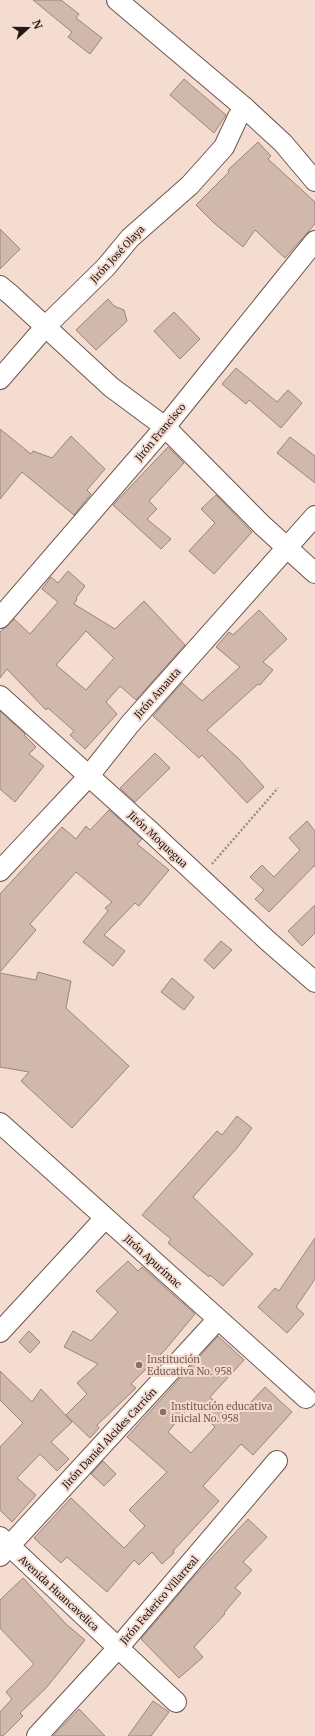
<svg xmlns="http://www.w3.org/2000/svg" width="315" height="1736" font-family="Merriweather,serif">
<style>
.building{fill:#d0b8ad;stroke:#9b847a;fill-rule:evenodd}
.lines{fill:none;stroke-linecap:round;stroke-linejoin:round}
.street-casing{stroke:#6c574d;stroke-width:22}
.path{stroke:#9f8c84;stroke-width:2.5;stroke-dasharray:2 2;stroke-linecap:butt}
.street{stroke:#fff;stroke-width:20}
.education-dot{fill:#8d6e63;stroke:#f5dcd1;stroke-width:1.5}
.labels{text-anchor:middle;stroke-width:4;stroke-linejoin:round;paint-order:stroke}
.street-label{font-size:10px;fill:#231a16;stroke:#f5dcd1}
.education-label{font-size:10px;fill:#785e54;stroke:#f5dcd1;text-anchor:start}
</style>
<rect width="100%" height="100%" fill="#f5dcd1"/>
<g class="building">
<path d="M 33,0 L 61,0 L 79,14 L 76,18 L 102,38 L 90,54 L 68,37 L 72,32 Z"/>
<path d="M 184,79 L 226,115 L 214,133 L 170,95 Z"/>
<path d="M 258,142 L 271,156 L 268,159 L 315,202 L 315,224 L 285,258 L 255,230 L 243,247 L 214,223 L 196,205 L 229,172 L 228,170 Z"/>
<path d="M 0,229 L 20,249 L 0,269 Z"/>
<path d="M 108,299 L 114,306 L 124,310 L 127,321 L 96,350 L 76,330 Z"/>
<path d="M 174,312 L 200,339 L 180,359 L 154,331 Z"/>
<path d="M 236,368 L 277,402 L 288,390 L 302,403 L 281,428 L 249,400 L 246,404 L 222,384 Z"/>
<path d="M 0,429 L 31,454 L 33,451 L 52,458 L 71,436 L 105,469 L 87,490 L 91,494 L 74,515 L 22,472 L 0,499 Z"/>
<path d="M 290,437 L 315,456 L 315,483 L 277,453 Z"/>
<path d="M 168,447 L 184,463 L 149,501 L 157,509 L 147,519 L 171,539 L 161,549 L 113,505 Z"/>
<path d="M 216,495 L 252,532 L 214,574 L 189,551 L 215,523 L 201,509 Z"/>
<path d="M 68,571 L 85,586 L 76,598 L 77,599 L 74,604 L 115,629 L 144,601 L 185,645 L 136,700 L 120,686 L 106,702 L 117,714 L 85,749 L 70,735 L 74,731 L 48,708 L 46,710 L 7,669 L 0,678 L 0,632 L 14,619 L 30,634 L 58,602 L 42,589 L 51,577 L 58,583 ZM 86,631 L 114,658 L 86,690 L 56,665 Z"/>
<path d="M 259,610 L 287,639 L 263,662 L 273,670 L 260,685 L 258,684 L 207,730 L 238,758 L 264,787 L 247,803 L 202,755 L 199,758 L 153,716 L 182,683 L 202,701 L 240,667 L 216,647 L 229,632 L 233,635 Z"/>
<path d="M 0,711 L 25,734 L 24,735 L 36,747 L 29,754 L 44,766 L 15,802 L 0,789 Z"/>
<path d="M 155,753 L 170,768 L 135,802 L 120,788 Z"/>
<path d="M 109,810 L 142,839 L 137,844 L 169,870 L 139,906 L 135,903 L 104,935 L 125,951 L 113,966 L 83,942 L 108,911 L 105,908 L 112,902 L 76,872 L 30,924 L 36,930 L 0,972 L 0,894 L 62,827 L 76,839 L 86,826 L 90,830 Z"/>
<path d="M 307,821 L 315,831 L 315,867 L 314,866 L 269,912 L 255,899 L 264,890 L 250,877 L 262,865 L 274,877 L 300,850 L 289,838 Z"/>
<path d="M 315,905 L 315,933 L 302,946 L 288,931 Z"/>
<path d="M 221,941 L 232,950 L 214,969 L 204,960 Z"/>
<path d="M 38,972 L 71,981 L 66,1008 L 129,1066 L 72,1128 L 21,1081 L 29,1072 L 0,1067 L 0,973 L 36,980 Z"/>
<path d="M 172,978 L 194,997 L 184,1010 L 161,992 Z"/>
<path d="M 237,1116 L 252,1128 L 237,1148 L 193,1197 L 253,1254 L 223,1286 L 210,1275 L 209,1277 L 168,1243 L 171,1239 L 142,1215 L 217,1131 L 222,1135 Z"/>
<path d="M 315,1238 L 315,1279 L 296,1307 L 304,1314 L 287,1333 L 258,1307 L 275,1288 L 279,1291 Z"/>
<path d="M 128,1261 L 138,1271 L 142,1267 L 195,1314 L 165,1350 L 131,1384 L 136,1388 L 97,1425 L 99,1428 L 90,1438 L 66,1415 L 87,1394 L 77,1383 L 98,1364 L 64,1347 L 73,1331 L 91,1341 L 118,1312 L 96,1291 Z"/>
<path d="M 29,1331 L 40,1342 L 30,1353 L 19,1342 Z"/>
<path d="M 218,1336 L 244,1360 L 210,1397 L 234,1420 L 265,1387 L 292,1412 L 253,1455 L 241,1444 L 203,1486 L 219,1501 L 173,1551 L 174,1553 L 162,1564 L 152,1552 L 139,1565 L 134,1560 L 107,1592 L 67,1557 L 61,1563 L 34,1538 L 71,1498 L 124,1548 L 145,1526 L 129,1510 L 167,1472 L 127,1437 ZM 191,1404 L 215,1427 L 191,1453 L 168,1432 Z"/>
<path d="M 0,1371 L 32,1402 L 41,1389 L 72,1422 L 51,1442 L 69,1459 L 57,1471 L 40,1454 L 17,1478 L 36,1495 L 12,1522 L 0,1510 L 0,1447 L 23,1423 L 0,1400 Z"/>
<path d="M 103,1461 L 116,1474 L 104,1486 L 91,1474 Z"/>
<path d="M 248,1519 L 267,1537 L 243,1562 L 252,1570 L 235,1588 L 241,1593 L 224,1613 L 225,1614 L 194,1647 L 203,1657 L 179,1678 L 141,1639 L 190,1581 Z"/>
<path d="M 23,1578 L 67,1625 L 85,1640 L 46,1688 L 20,1713 L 23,1716 L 3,1736 L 0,1736 L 0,1712 L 12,1699 L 6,1692 L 34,1664 L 0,1628 L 0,1600 Z"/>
<path d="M 153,1701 L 169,1712 L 151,1736 L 128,1736 Z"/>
<path d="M 79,1709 L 105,1736 L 53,1736 Z"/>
</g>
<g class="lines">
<defs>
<g id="street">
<path d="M 117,0 L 245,108 L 283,143 L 315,181"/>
<path d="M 0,286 L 11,295 L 111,387 L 165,427 L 262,525 L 315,573"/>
<path d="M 0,379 L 46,326 L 106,267 L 130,238 L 190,185 L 224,147 L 238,117 L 245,108"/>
<path d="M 0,618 L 165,427 L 315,241"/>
<path d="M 0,696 L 151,832 L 268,941 L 315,982"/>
<path d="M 0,871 L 88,777 L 130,724 L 315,516"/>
<path d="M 0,1123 L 306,1398"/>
<path d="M 0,1332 L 105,1218"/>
<path d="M 0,1537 L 176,1702"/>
<path d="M 0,1556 L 218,1319"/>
<path d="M 37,1736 L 118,1648 L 277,1461"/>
</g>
</defs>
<use href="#street" class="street-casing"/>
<path class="path" d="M 212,864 L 278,788"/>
<use href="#street" class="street"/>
</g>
<g class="education-dot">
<circle cx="139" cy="1365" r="4"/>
<circle cx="163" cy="1412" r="4"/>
</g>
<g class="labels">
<g class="street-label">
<text transform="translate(117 254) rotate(-47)" y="4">Jirón José Olaya</text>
<text transform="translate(160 432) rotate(-50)" y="4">Jirón Francisco</text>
<text transform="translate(157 693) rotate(-48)" y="4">Jirón Amauta</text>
<text transform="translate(158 839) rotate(43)" y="4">Jirón Moquegua</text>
<text transform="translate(153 1261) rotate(42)" y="4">Jirón Apurímac</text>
<text transform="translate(109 1438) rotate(-47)" y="4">Jirón Daniel Alcides Carrión</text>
<text transform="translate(59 1593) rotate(43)" y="4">Avenida Huancavelica</text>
<text transform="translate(159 1600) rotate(-49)" y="4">Jirón Federico Villarreal</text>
</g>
<g class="education-label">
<text x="147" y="1363">Institución<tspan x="147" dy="12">Educativa No. 958</tspan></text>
<text x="171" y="1410">Institución educativa<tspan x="171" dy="12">inicial No. 958</tspan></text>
</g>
</g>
<g transform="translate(28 28) rotate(69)" stroke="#f5dcd1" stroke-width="3" paint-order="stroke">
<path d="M0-3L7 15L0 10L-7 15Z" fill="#231a16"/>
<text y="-6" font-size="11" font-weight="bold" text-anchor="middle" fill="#231a16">N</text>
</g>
</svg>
